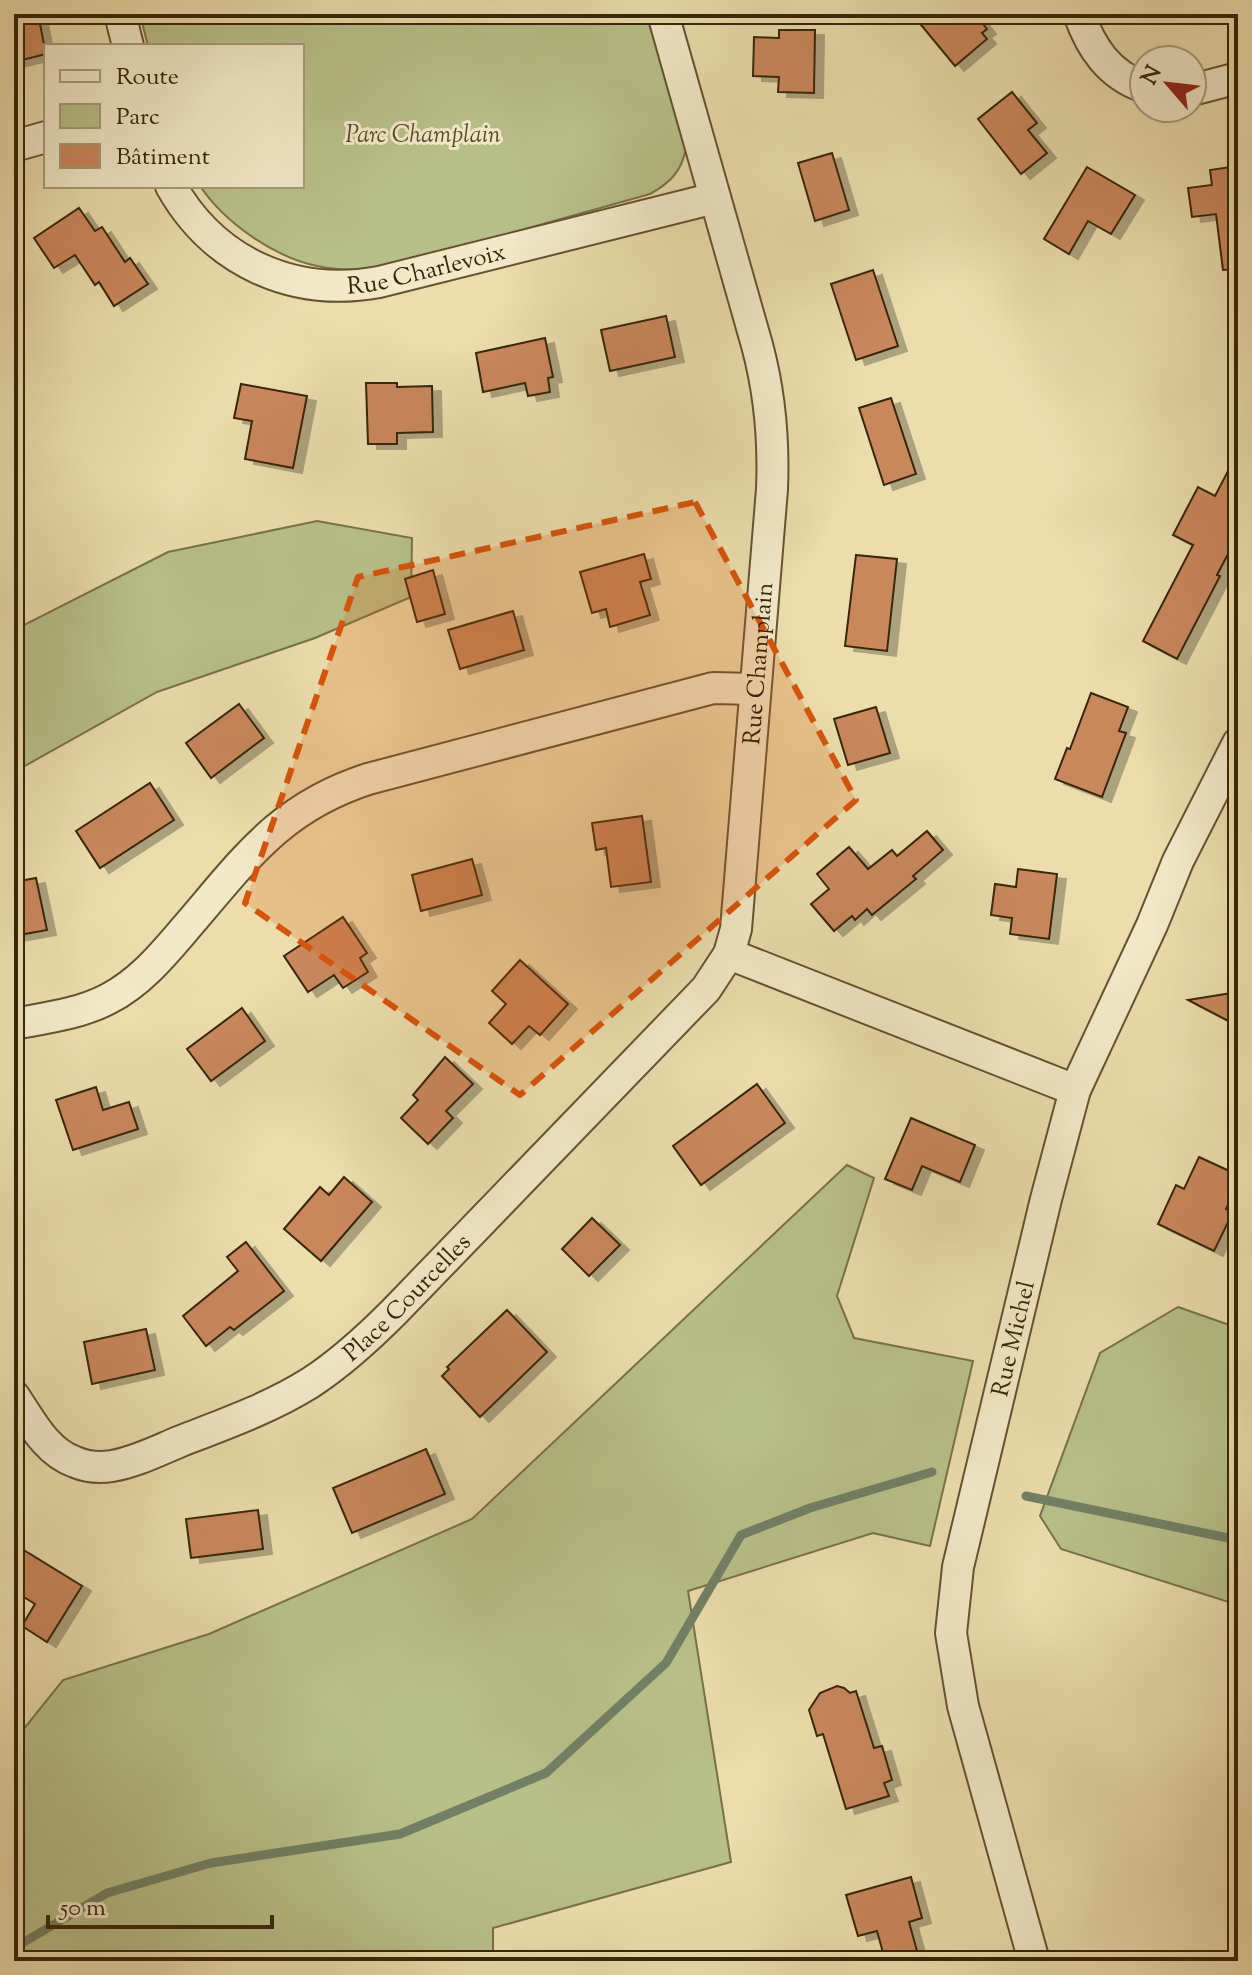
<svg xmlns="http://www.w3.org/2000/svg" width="1252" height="1975" font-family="'Sorts Mill Goudy',serif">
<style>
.green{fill:#b8c089;stroke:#787248;stroke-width:2}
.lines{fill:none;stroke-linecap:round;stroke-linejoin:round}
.stream{stroke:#728065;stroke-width:9}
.building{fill:#c9875c;stroke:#382507;stroke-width:2;filter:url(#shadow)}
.minor-casing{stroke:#655330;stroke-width:34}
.minor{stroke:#f2e9c9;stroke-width:30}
.marked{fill:#d6540c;fill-opacity:0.2;stroke:#d6540c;stroke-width:6;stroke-dasharray:16 10;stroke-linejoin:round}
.labels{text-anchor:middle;stroke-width:6;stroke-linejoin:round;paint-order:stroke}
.park-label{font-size:24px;font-style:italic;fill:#584c28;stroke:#f2e9c9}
.street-label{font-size:24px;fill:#382507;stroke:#f2e9c9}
</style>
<defs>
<filter id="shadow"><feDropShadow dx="9" dy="5" stdDeviation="0" flood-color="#0004"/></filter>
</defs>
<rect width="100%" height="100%" fill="#ebddac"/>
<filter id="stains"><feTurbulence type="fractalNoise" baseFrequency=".0025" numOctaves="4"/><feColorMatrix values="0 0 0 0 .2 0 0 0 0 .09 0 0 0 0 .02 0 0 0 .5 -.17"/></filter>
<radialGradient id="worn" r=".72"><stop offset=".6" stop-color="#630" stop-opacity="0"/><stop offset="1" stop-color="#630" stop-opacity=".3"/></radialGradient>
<g class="green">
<path d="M 140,14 L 648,14 L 686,148 C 682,171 670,183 650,194 L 393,266 C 368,269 342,272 317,266 C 274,257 225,223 200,186 L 302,186 L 302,46 L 148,46 Z"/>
<path d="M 317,521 L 412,538 L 411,597 L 315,638 L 157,692 L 14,772 L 14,630 L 168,552 Z"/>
<path d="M 847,1165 L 874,1178 L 837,1296 L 854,1338 L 973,1361 L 930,1546 L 873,1533 L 688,1591 L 731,1862 L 493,1928 L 493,1961 L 374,1961 L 373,1952 L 352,1961 L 14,1961 L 14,1741 L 63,1680 L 209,1634 L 472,1519 Z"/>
<path d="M 1178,1307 L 1238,1328 L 1238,1605 L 1061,1549 L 1040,1516 L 1100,1353 Z"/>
</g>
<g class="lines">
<g class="stream">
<path d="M 1026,1496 L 1238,1540"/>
<path d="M 14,1948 L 107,1893 L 211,1863 L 400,1834 L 546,1773 L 666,1663 L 741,1535 L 810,1508 L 932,1472"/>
</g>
</g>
<g class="building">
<path d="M 14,14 L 38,14 L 46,54 L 14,62 Z"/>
<path d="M 912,14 L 975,14 L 987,29 L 982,33 L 987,39 L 955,66 Z"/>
<path d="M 779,30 L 815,30 L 814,93 L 778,92 L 779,77 L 753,76 L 754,37 L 779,38 Z"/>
<path d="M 1012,92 L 1037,123 L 1028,130 L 1047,153 L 1021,174 L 978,119 Z"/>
<path d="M 832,153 L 849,210 L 815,221 L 798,163 Z"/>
<path d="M 1238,166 L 1238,269 L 1223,270 L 1216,214 L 1192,217 L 1188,188 L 1212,185 L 1210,170 Z"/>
<path d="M 1087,167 L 1135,195 L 1111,234 L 1088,221 L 1069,254 L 1044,239 Z"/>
<path d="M 79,208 L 95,231 L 102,227 L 125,262 L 130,258 L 148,284 L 114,306 L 99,282 L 95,285 L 75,255 L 54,268 L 34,238 Z"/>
<path d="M 873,270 L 898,346 L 856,360 L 831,284 Z"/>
<path d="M 666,316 L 675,357 L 610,371 L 601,330 Z"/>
<path d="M 545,338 L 553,377 L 548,378 L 550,392 L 528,396 L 525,383 L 483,392 L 476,353 Z"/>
<path d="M 366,383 L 397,383 L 397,387 L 432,386 L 433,432 L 397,433 L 397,444 L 368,444 Z"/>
<path d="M 241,384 L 307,396 L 293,468 L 245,459 L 252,421 L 234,418 Z"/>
<path d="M 891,398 L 916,474 L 884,485 L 859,408 Z"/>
<path d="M 1238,452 L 1238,535 L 1217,575 L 1220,576 L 1177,659 L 1143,641 L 1193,545 L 1173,535 L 1198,487 L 1215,496 Z"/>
<path d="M 644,554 L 651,579 L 640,582 L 650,615 L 610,627 L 606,609 L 592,613 L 580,572 Z"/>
<path d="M 856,555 L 897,559 L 887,651 L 845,646 Z"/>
<path d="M 433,570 L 445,614 L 417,622 L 405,579 Z"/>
<path d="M 513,611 L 524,650 L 460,669 L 448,630 Z"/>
<path d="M 1091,693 L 1128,707 L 1119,731 L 1126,733 L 1102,797 L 1055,779 L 1067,748 L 1070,749 Z"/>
<path d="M 239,704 L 264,738 L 211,778 L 186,743 Z"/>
<path d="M 876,707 L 890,753 L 848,765 L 834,719 Z"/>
<path d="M 150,783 L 174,820 L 100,868 L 76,831 Z"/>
<path d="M 642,816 L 651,882 L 611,887 L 606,848 L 596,850 L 592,823 Z"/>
<path d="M 927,831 L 943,850 L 913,876 L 916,879 L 872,915 L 867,909 L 855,920 L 852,916 L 834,931 L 811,904 L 829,889 L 817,874 L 849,847 L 868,869 L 892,850 L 897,856 Z"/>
<path d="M 472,859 L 482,895 L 421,911 L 412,875 Z"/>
<path d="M 1018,869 L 1057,874 L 1049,939 L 1010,934 L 1012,918 L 991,915 L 995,884 L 1016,887 Z"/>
<path d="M 36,878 L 47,930 L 14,936 L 14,882 Z"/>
<path d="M 343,917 L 367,953 L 360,958 L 368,972 L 343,988 L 334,975 L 308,992 L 284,956 Z"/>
<path d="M 520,960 L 568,1004 L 540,1035 L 529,1026 L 512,1044 L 489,1023 L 506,1004 L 492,991 Z"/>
<path d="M 1238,992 L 1238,1026 L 1188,1000 Z"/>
<path d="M 242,1008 L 265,1041 L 211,1081 L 187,1049 Z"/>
<path d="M 445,1057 L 473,1084 L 446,1111 L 453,1118 L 428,1144 L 401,1118 L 418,1100 L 413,1095 Z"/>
<path d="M 757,1084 L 785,1123 L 701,1185 L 673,1146 Z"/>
<path d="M 96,1087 L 103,1110 L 129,1102 L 138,1129 L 73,1150 L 56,1100 Z"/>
<path d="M 911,1118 L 975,1145 L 960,1182 L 922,1166 L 912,1190 L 885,1179 Z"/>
<path d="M 1199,1157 L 1238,1175 L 1238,1183 L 1226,1209 L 1233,1212 L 1214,1251 L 1158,1224 L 1176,1185 L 1184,1189 Z"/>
<path d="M 344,1177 L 372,1202 L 321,1261 L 284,1229 L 320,1187 L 329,1195 Z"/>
<path d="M 592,1218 L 620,1245 L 589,1276 L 562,1249 Z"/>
<path d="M 246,1242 L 284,1291 L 234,1330 L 230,1327 L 206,1346 L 183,1316 L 238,1271 L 227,1257 Z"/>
<path d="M 507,1310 L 547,1352 L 480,1417 L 442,1376 L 449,1369 L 447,1367 Z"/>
<path d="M 146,1329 L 155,1370 L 92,1384 L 84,1342 Z"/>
<path d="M 426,1449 L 445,1494 L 352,1533 L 333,1488 Z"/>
<path d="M 258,1510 L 263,1549 L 191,1558 L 186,1519 Z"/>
<path d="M 22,1549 L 82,1586 L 47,1642 L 22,1626 L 35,1604 L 14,1591 L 14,1561 Z"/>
<path d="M 837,1686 L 844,1688 L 850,1693 L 856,1691 L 874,1748 L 882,1746 L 892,1780 L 884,1783 L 889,1796 L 846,1809 L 823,1734 L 817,1736 L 809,1710 L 820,1693 Z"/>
<path d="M 911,1877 L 922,1918 L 909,1922 L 917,1951 L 885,1960 L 877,1931 L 858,1936 L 846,1895 Z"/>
</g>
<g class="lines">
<defs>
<g id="minor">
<path d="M 120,14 L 128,46"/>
<path d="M 1079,14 C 1091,48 1109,75 1144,87"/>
<path d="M 1192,90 L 1238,78"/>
<path d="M 14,146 L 46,137"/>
<path id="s1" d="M 171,186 C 214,262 293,298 379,282 L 715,198"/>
<path d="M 729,954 L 1075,1090"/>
<path d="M 14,1024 C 46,1018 79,1014 108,999 C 139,983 161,957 184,930 C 243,862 278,808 368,779 L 713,688 L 755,689"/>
<path id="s2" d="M 14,1396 C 31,1421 46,1452 75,1462 C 87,1467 100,1468 112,1466 C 136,1462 159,1450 181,1441 C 225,1424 270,1408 310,1383 C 341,1363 368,1338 394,1312 L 706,989 L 729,954 L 736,929 L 772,489 C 774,440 770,393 757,345 L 663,14"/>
<path id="s3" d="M 1034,1961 L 963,1706 L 951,1633 L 958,1567 L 1046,1199 L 1075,1090 L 1152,925 L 1178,861 L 1238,743"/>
</g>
</defs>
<use href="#minor" class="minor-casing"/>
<use href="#minor" class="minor"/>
</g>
<path class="marked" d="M 695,502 L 856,800 L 520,1095 L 245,903 L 358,577 Z"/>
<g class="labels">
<g class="park-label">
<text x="423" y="142">Parc Champlain</text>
</g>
<g class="street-label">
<text dy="8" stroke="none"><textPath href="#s1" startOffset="294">Rue Charlevoix</textPath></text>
<text dy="8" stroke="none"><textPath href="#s2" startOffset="1238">Rue Champlain</textPath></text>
<text dy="8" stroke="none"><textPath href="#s2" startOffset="474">Place Courcelles</textPath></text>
<text dy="8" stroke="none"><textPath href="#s3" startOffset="640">Rue Michel</textPath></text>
</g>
</g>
<rect width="1252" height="1975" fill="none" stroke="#ebddac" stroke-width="48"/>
<rect x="16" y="16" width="1220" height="1943" fill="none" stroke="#382507" stroke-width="4"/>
<rect x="24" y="24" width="1204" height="1927" fill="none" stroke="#382507" stroke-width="2"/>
<rect x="44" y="44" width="260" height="144" fill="#f2e9c9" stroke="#a89b7b" stroke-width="2"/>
<rect x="60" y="70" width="40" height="12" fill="#f2e9c9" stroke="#a89b7b" stroke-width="2"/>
<text x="116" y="84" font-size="24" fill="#382507">Route</text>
<rect x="60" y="104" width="40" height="24" fill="#b8c089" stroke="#a89b7b" stroke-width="2"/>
<text x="116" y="124" font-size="24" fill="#382507">Parc</text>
<rect x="60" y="144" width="40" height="24" fill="#c9875c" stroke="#a89b7b" stroke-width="2"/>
<text x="116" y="164" font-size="24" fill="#382507">Bâtiment</text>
<g transform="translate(1168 84) rotate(298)"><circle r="38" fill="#f2e9c9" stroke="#a89b7b" stroke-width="2"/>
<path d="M0-6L14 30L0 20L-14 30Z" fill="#8f2418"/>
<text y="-12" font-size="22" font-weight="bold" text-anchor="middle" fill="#382507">N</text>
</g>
<path d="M48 1915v12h224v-12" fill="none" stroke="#382507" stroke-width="4"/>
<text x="60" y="1915" font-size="24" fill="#382507" stroke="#f2e9c9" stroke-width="6" paint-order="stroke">50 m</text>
<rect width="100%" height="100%" filter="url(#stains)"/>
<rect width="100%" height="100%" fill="url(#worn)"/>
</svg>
